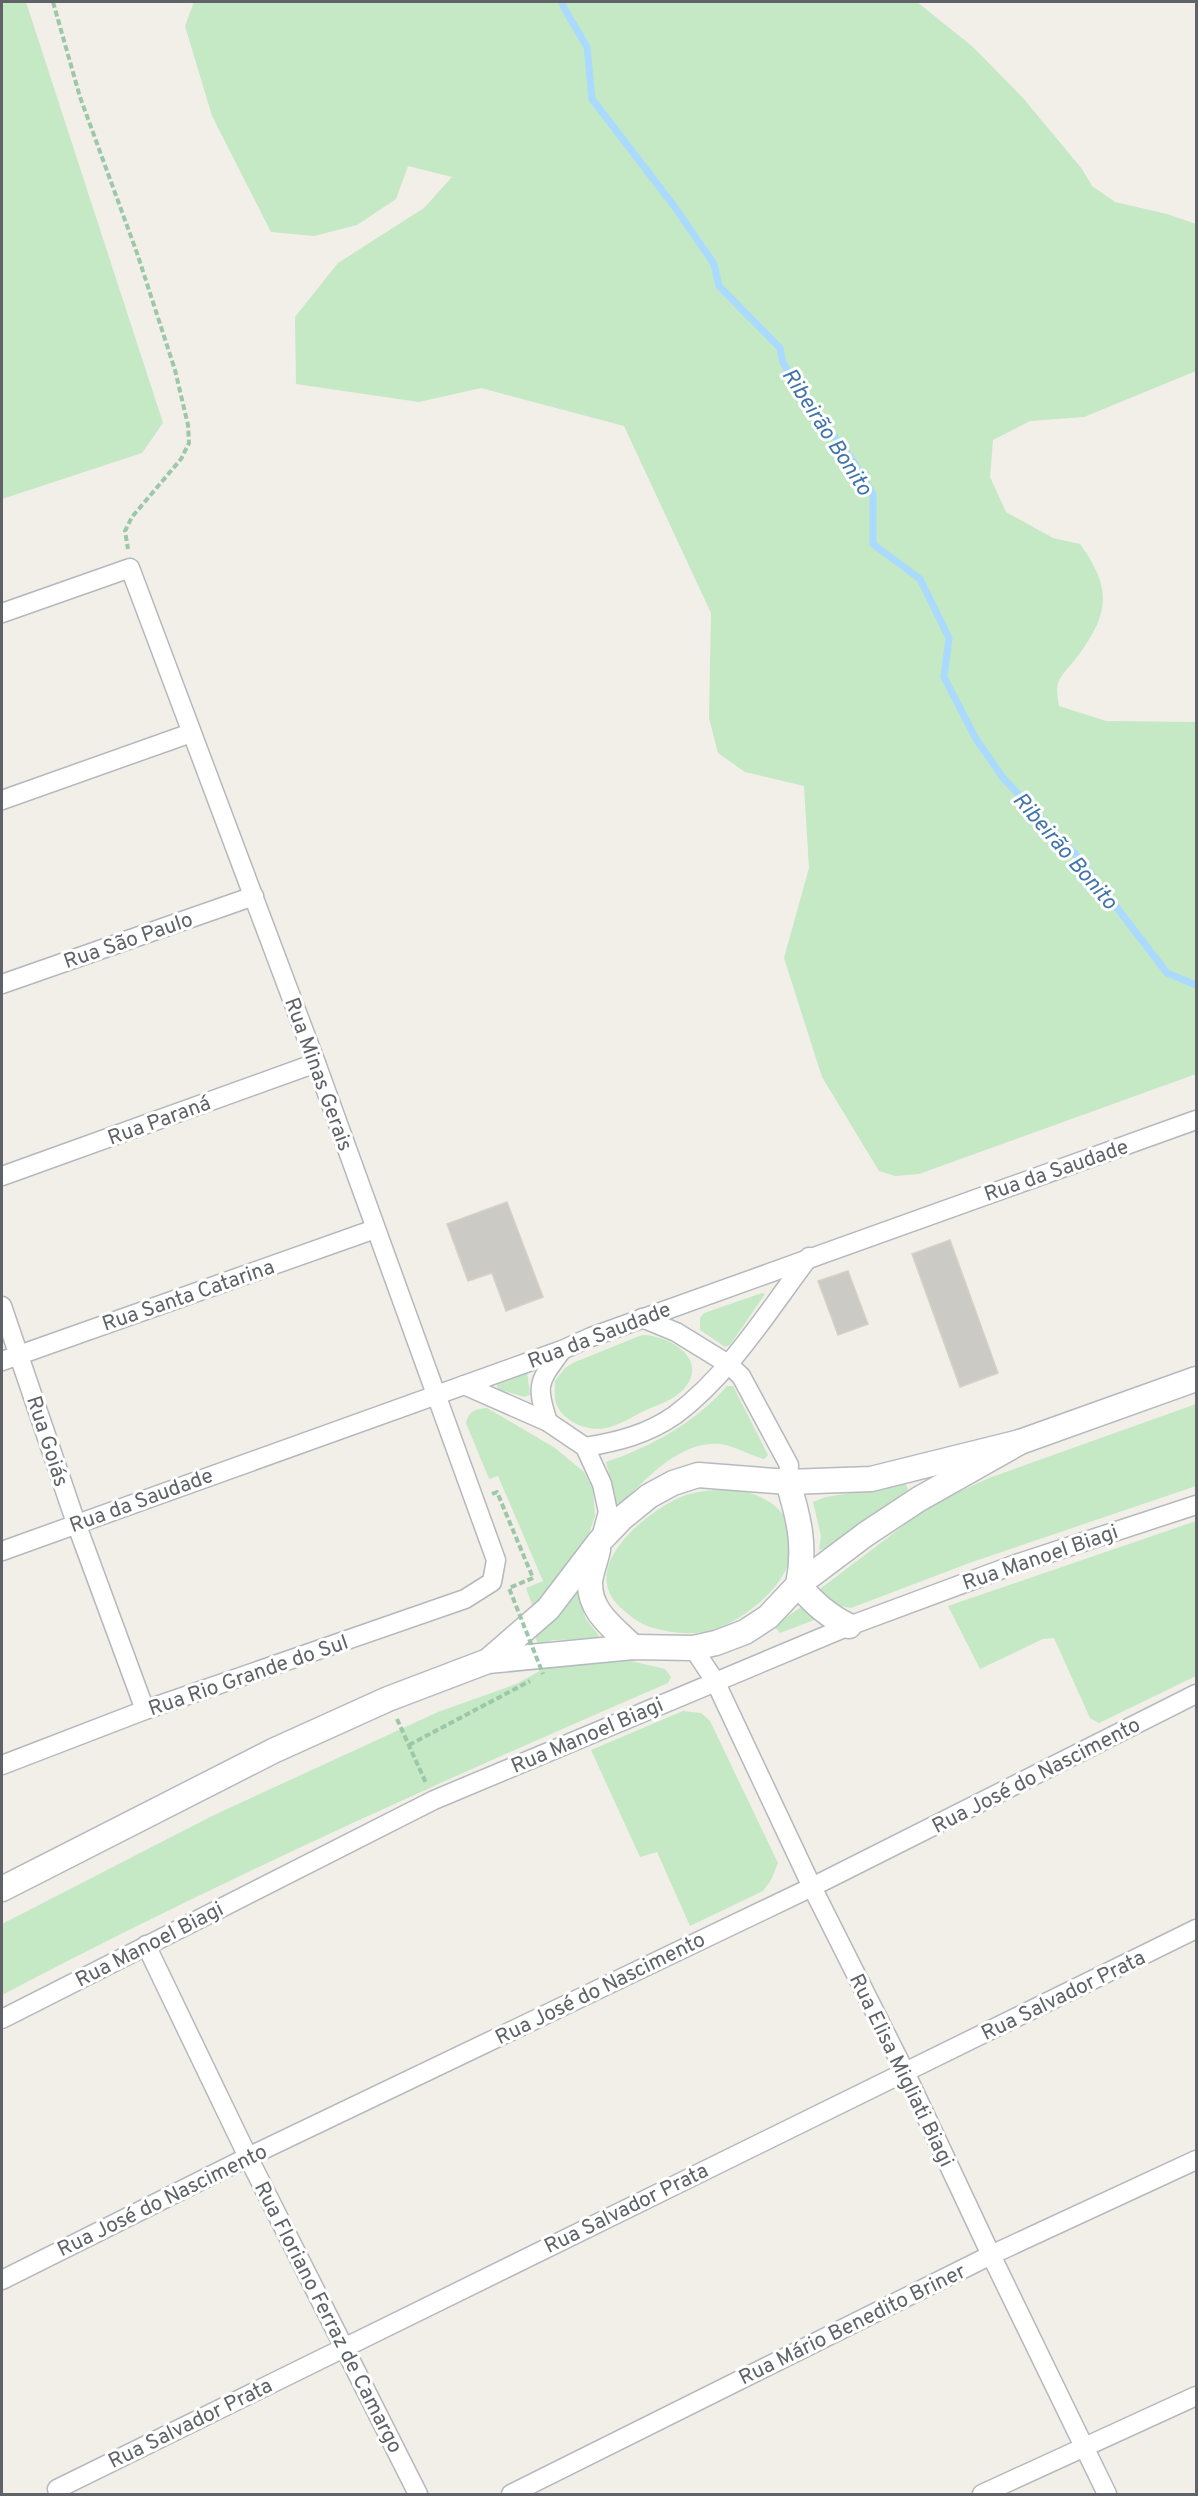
<svg xmlns="http://www.w3.org/2000/svg" width="1198" height="2496" font-family="Overpass,sans-serif">
<style>
.green{fill:#c5e8c5}
.lines{fill:none;stroke-linecap:round;stroke-linejoin:round}
.stream{stroke:#aadaff;stroke-width:7}
.building{fill:#cccac5;stroke:#d6d1c6;stroke-width:1.5}
.street-casing{stroke:#b5b8bc;stroke-width:21}
.secondary-casing{stroke:#b6babf;stroke-width:27}
.path{stroke:#9cc7a9;stroke-width:4;stroke-dasharray:6 3;stroke-linecap:butt}
.street{stroke:#fff;stroke-width:18}
.secondary{stroke:#fff;stroke-width:24}
.path-bridge{stroke:#9cc7a9;stroke-width:4;stroke-dasharray:6 3;stroke-linecap:butt}
.labels{text-anchor:middle;stroke-width:6;stroke-linejoin:round;paint-order:stroke}
.street-label{font-size:21px;fill:#5f6368;stroke:#fff}
.water-label{font-size:22px;font-style:italic;fill:#4174aa;stroke:#fff}
</style>
<rect width="100%" height="100%" fill="#f1efe8"/>
<g class="green">
<path d="M 2,2 L 26,2 L 163,423 L 142,453 L 2,499 Z"/>
<path d="M 194,2 L 917,2 L 973,47 L 1023,98 L 1082,169 L 1092,186 L 1115,202 L 1167,214 L 1196,224 L 1196,371 L 1084,417 L 1030,421 L 993,440 L 990,477 L 1006,512 L 1053,538 L 1080,544 C 1112,588 1110,613 1077,657 C 1072,664 1061,674 1058,683 C 1056,689 1058,699 1059,706 L 1106,721 L 1196,722 L 1196,1074 L 919,1174 L 895,1176 L 879,1171 L 822,1077 L 784,958 L 809,868 L 804,786 L 745,772 L 718,753 L 709,718 L 711,613 L 624,426 L 481,388 L 419,402 L 296,384 L 295,317 L 338,263 L 424,208 L 452,177 L 408,166 L 396,199 L 357,225 L 314,236 L 271,232 L 212,116 L 185,26 Z"/>
<path d="M 762,1293 L 765,1294 L 730,1345 L 725,1347 L 700,1330 L 700,1318 L 704,1313 Z"/>
<path d="M 642,1335 C 669,1335 710,1359 684,1389 C 674,1400 657,1405 644,1411 C 632,1417 619,1425 606,1428 C 588,1432 563,1422 556,1403 C 554,1397 555,1388 555,1381 L 565,1368 L 575,1362 Z"/>
<path d="M 527,1371 L 530,1395 L 524,1397 L 498,1389 L 496,1383 Z"/>
<path d="M 727,1386 L 733,1386 L 768,1455 L 764,1459 C 749,1455 735,1446 720,1444 C 682,1440 647,1477 623,1502 L 617,1505 L 606,1462 C 651,1447 696,1422 727,1386 Z"/>
<path d="M 1196,1404 L 1196,1486 L 972,1562 L 851,1608 C 836,1605 826,1604 820,1589 L 932,1504 L 989,1478 Z"/>
<path d="M 487,1408 L 555,1448 L 584,1472 L 593,1489 L 595,1516 L 588,1537 L 534,1610 L 526,1588 L 543,1581 L 498,1476 L 489,1479 L 466,1423 C 469,1411 475,1409 487,1408 Z"/>
<path d="M 906,1484 L 908,1490 L 825,1548 L 819,1550 L 821,1536 L 813,1502 L 826,1497 Z"/>
<path d="M 728,1489 C 765,1492 798,1512 791,1554 C 786,1589 736,1627 703,1632 C 685,1635 667,1632 650,1627 C 638,1623 629,1615 620,1607 C 577,1567 647,1511 683,1496 C 698,1491 713,1490 728,1489 Z"/>
<path d="M 1196,1521 L 1196,1676 L 1099,1723 L 1090,1718 L 1054,1638 L 1043,1639 L 980,1669 L 948,1606 Z"/>
<path d="M 578,1592 L 586,1619 L 599,1636 L 595,1639 L 553,1640 L 538,1644 L 535,1636 L 558,1617 L 573,1595 Z"/>
<path d="M 804,1605 L 814,1620 L 780,1633 L 774,1626 Z"/>
<path d="M 614,1657 L 665,1669 L 671,1677 L 668,1683 C 443,1780 219,1881 2,1995 L 2,1924 L 214,1815 L 438,1712 L 516,1684 L 547,1667 Z"/>
<path d="M 683,1711 L 701,1713 L 710,1721 L 778,1863 L 771,1880 L 763,1891 L 690,1926 L 657,1852 L 640,1857 L 591,1750 Z"/>
</g>
<g class="lines">
<path class="stream" d="M 562,2 L 564,8 L 587,47 L 592,99 L 674,206 L 714,264 L 719,286 L 780,348 L 783,363 L 819,417 L 851,458 L 873,494 L 873,544 L 920,579 L 949,638 L 944,677 L 976,739 L 1004,779 L 1078,857 L 1167,973 L 1196,985"/>
</g>
<g class="building">
<path d="M 507,1202 L 543,1297 L 506,1311 L 492,1273 L 468,1281 L 447,1224 Z"/>
<path d="M 950,1240 L 998,1373 L 960,1387 L 912,1254 Z"/>
<path d="M 848,1271 L 868,1324 L 838,1335 L 818,1281 Z"/>
</g>
<g class="lines">
<defs>
<g id="street">
<path d="M 2,613 L 130,568 L 316,1063 L 496,1560 L 492,1582 L 465,1599 L 145,1710 L 2,1765"/>
<path d="M 2,800 L 191,733"/>
<path d="M 2,984 L 254,896"/>
<path d="M 2,1176 L 316,1063"/>
<path d="M 2,1306 L 76,1523 L 145,1710"/>
<path d="M 642,1318 L 676,1332 L 728,1364 L 741,1376 L 789,1465 L 788,1482"/>
<path d="M 2,1361 L 375,1229"/>
<path d="M 464,1385 L 548,1422 L 585,1447 L 602,1484 L 608,1512 L 600,1541"/>
<path d="M 548,1422 C 535,1383 539,1382 562,1350"/>
<path d="M 585,1447 C 617,1442 648,1434 675,1415 C 730,1374 768,1311 809,1257"/>
<path d="M 2,1551 L 562,1350 L 591,1337 L 1196,1120"/>
<path d="M 693,1648 L 715,1681 L 812,1887 L 905,2072 L 991,2255 L 1107,2494"/>
<path d="M 146,1945 L 248,2157 L 418,2494"/>
<path d="M 2,2019 L 434,1800 L 849,1626 L 1016,1564 L 1196,1505"/>
<path d="M 2,2280 L 248,2157 L 812,1887 L 1196,1694"/>
<path d="M 57,2489 L 1196,1929"/>
<path d="M 511,2494 L 991,2255 L 1196,2160"/>
<path d="M 982,2494 L 1196,2396"/>
</g>
<g id="secondary">
<path d="M 788,1482 C 799,1519 806,1546 798,1585"/>
<path d="M 598,1550 C 596,1560 591,1572 590,1582 C 589,1612 614,1628 633,1647"/>
<path d="M 798,1585 C 814,1603 828,1616 849,1626"/>
<path d="M 488,1661 L 548,1609 L 600,1541 L 622,1518 L 649,1496 L 673,1483 L 698,1475 L 788,1482 L 871,1479 L 1020,1442 L 1196,1379"/>
<path d="M 2,1889 L 273,1751 L 388,1699 L 488,1661 L 633,1647 L 693,1648 L 716,1643 L 745,1632 L 768,1617 L 798,1585 L 866,1534 L 919,1499 L 1020,1442"/>
</g>
</defs>
<use href="#street" class="street-casing"/>
<use href="#secondary" class="secondary-casing"/>
<g class="path">
<path d="M 53,2 L 80,97 L 137,253 L 175,370 L 188,425 L 189,443 L 181,459 L 132,517 L 125,531 L 128,549"/>
<path d="M 492,1494 L 497,1492 L 533,1578"/>
<path d="M 397,1719 L 426,1783"/>
<path d="M 409,1745 L 530,1681"/>
</g>
<use href="#street" class="street"/>
<use href="#secondary" class="secondary"/>
<path class="path-bridge" d="M 533,1578 L 509,1588 L 543,1674"/>
</g>
<g class="labels">
<g class="street-label">
<text transform="translate(128 940) rotate(-19)" y="7">Rua São Paulo</text>
<text transform="translate(319 1074) rotate(70)" y="7">Rua Minas Gerais</text>
<text transform="translate(159 1120) rotate(-20)" y="7">Rua Paraná</text>
<text transform="translate(1056 1170) rotate(-19)" y="7">Rua da Saudade</text>
<text transform="translate(188 1295) rotate(-19)" y="7">Rua Santa Catarina</text>
<text transform="translate(599 1335) rotate(-21)" y="7">Rua da Saudade</text>
<text transform="translate(48 1441) rotate(72)" y="7">Rua Goiás</text>
<text transform="translate(141 1500) rotate(-20)" y="7">Rua da Saudade</text>
<text transform="translate(1040 1557) rotate(-19)" y="7">Rua Manoel Biagi</text>
<text transform="translate(248 1675) rotate(-19)" y="7">Rua Rio Grande do Sul</text>
<text transform="translate(587 1735) rotate(-23)" y="7">Rua Manoel Biagi</text>
<text transform="translate(1036 1775) rotate(-27)" y="7">Rua José do Nascimento</text>
<text transform="translate(149 1944) rotate(-27)" y="7">Rua Manoel Biagi</text>
<text transform="translate(600 1988) rotate(-26)" y="7">Rua José do Nascimento</text>
<text transform="translate(1063 1995) rotate(-26)" y="7">Rua Salvador Prata</text>
<text transform="translate(902 2070) rotate(64)" y="7">Rua Elisa Migliati Biagi</text>
<text transform="translate(162 2200) rotate(-26)" y="7">Rua José do Nascimento</text>
<text transform="translate(626 2208) rotate(-26)" y="7">Rua Salvador Prata</text>
<text transform="translate(329 2317) rotate(63)" y="7">Rua Floriano Ferraz de Camargo</text>
<text transform="translate(852 2324) rotate(-26)" y="7">Rua Mário Benedito Briner</text>
<text transform="translate(190 2423) rotate(-26)" y="7">Rua Salvador Prata</text>
</g>
<g class="water-label">
<text transform="translate(828 431) rotate(57)" y="8">Ribeirão Bonito</text>
<text transform="translate(1066 850) rotate(49)" y="8">Ribeirão Bonito</text>
</g>
</g>
<rect width="1198" height="2496" fill="none" stroke="#5f6368" stroke-width="6"/>
</svg>
